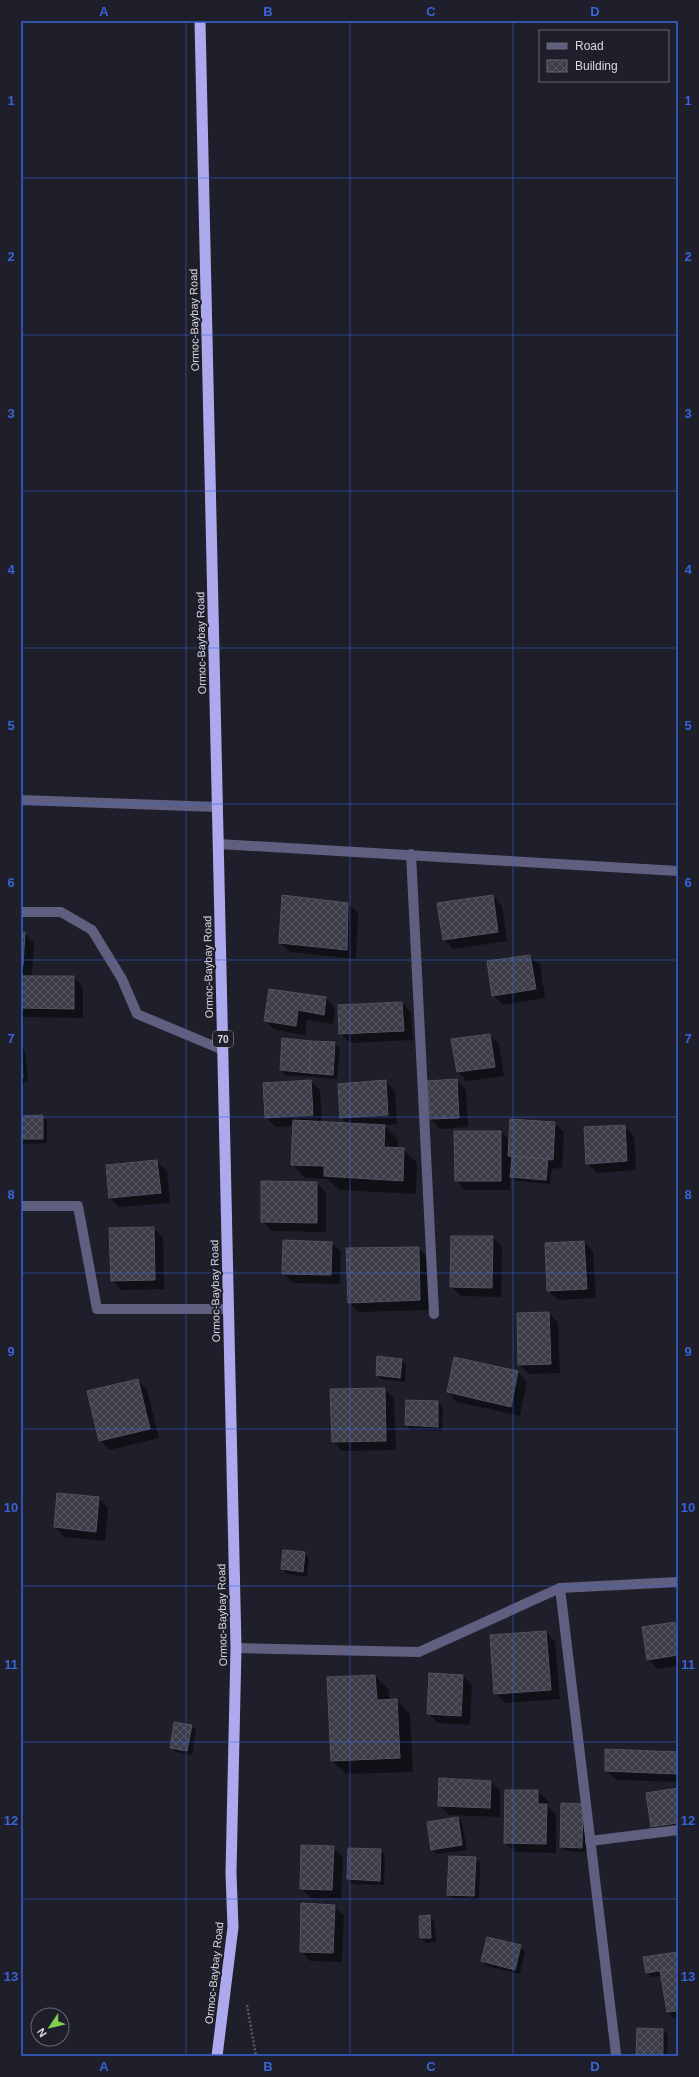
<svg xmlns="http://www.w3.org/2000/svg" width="699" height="2077" font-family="Helvetica,sans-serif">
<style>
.shadow{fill:#0007}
.building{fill:url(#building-cross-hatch);stroke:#51515f}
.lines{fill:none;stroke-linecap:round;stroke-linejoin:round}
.path{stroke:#585863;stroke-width:2.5;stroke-dasharray:2 2;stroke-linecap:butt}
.service{stroke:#605f7f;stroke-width:10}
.minor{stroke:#605f7f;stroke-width:10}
.trunk{stroke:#acaaec;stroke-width:11}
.grid{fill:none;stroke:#3963d9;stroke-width:1;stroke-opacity:0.55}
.labels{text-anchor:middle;stroke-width:4;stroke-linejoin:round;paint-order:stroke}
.shield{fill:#1f1f2b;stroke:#a1a1aa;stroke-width:1}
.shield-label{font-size:10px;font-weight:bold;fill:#d9d9e1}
.street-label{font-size:11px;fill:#d9d9e1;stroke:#1f1f2b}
.neatline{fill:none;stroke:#3963d9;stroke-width:1.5}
.grid-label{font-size:13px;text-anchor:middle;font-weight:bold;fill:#3963d9}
</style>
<defs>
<pattern id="building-cross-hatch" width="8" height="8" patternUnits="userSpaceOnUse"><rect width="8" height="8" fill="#3d3d4a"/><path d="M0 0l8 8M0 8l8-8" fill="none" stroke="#585864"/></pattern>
</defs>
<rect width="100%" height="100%" fill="#1f1f2b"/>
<g class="shadow">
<path d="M 493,896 L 502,906 L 507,941 L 453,949 L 444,939 Z"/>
<path d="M 348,904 L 358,913 L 356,959 L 290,952 L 280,943 Z"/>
<path d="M 21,933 L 24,933 L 34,943 L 32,975 L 21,974 Z"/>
<path d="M 530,956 L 540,965 L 545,998 L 503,1005 L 493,995 Z"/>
<path d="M 21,977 L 73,977 L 83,987 L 83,1018 L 21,1017 Z"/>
<path d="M 326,998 L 335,1008 L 333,1024 L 307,1020 L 305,1035 L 275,1030 L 265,1021 Z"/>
<path d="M 402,1003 L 411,1012 L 413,1040 L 350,1043 L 340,1033 Z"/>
<path d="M 490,1035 L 499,1044 L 504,1076 L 467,1081 L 458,1072 Z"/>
<path d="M 335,1043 L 340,1048 L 337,1079 L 285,1075 L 281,1070 Z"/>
<path d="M 21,1047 L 25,1051 L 28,1082 L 21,1083 Z"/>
<path d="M 456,1080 L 466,1090 L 468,1127 L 440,1129 L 431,1119 L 428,1082 Z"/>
<path d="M 310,1081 L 320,1090 L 322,1122 L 348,1124 L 341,1118 L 386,1081 L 395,1091 L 397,1124 L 384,1125 L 398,1140 L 398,1149 L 403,1149 L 417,1163 L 416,1194 L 339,1190 L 328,1179 L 305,1178 L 292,1164 L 294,1126 L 276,1127 L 266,1118 Z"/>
<path d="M 42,1116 L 47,1121 L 47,1143 L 21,1144 L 21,1117 Z"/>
<path d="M 555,1123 L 564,1132 L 562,1169 L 552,1168 L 550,1184 L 516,1181 L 510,1176 L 510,1190 L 465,1190 L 456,1180 L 501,1132 L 510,1141 Z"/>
<path d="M 624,1126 L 634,1136 L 636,1170 L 597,1173 L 587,1163 Z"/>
<path d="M 157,1161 L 167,1171 L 170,1203 L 119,1207 L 110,1198 Z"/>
<path d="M 317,1183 L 326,1193 L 326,1232 L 272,1231 L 262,1221 Z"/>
<path d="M 154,1228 L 163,1238 L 164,1289 L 121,1290 L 112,1280 Z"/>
<path d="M 493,1237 L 502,1247 L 501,1297 L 461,1296 L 451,1287 Z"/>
<path d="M 584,1242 L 593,1252 L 596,1298 L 558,1300 L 548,1290 Z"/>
<path d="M 331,1243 L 341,1252 L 340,1284 L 293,1283 L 283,1273 Z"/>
<path d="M 418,1248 L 428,1257 L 429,1310 L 358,1312 L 349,1302 Z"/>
<path d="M 549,1313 L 558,1323 L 560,1373 L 529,1374 L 519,1365 Z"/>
<path d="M 402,1360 L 406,1365 L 405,1382 L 381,1379 L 377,1374 Z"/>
<path d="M 518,1372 L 527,1382 L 520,1416 L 457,1402 L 448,1392 Z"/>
<path d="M 138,1380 L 147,1390 L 159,1438 L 109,1450 L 100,1440 Z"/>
<path d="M 385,1389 L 394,1399 L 396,1450 L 342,1451 L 333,1441 Z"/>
<path d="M 407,1401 L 438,1402 L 443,1407 L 442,1431 L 411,1430 L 406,1425 Z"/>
<path d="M 99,1498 L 108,1508 L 105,1541 L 64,1537 L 55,1527 Z"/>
<path d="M 305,1553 L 309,1558 L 307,1577 L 287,1574 L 282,1569 Z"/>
<path d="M 674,1623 L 678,1627 L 678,1666 L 658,1669 L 648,1659 Z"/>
<path d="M 546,1632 L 555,1642 L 560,1699 L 505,1703 L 495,1693 Z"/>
<path d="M 375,1676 L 389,1690 L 389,1700 L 396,1700 L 410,1714 L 413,1772 L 346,1774 L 332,1761 Z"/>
<path d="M 463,1676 L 472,1685 L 470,1725 L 438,1723 L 428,1713 Z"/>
<path d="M 191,1726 L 196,1730 L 192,1755 L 176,1752 L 171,1748 Z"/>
<path d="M 678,1753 L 678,1782 L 616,1780 L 606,1770 Z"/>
<path d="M 491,1782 L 500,1791 L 500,1817 L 449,1815 L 439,1805 Z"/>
<path d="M 678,1790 L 678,1834 L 662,1836 L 652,1827 L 648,1794 Z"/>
<path d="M 538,1791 L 548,1801 L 548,1806 L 556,1815 L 556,1853 L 515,1852 L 505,1843 Z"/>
<path d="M 587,1810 L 586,1852 L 566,1851 L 561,1847 Z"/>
<path d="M 458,1818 L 462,1823 L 467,1850 L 437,1854 L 432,1849 Z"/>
<path d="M 333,1847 L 343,1857 L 341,1899 L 311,1898 L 301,1888 Z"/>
<path d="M 381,1850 L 385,1855 L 384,1885 L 353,1884 L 348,1879 Z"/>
<path d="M 475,1858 L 480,1863 L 479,1900 L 453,1899 L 448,1895 Z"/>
<path d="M 334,1906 L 344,1915 L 342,1962 L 310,1961 L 301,1951 Z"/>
<path d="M 429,1916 L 434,1921 L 436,1942 L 426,1943 L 421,1938 Z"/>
<path d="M 520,1946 L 525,1951 L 520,1974 L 487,1966 L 482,1961 Z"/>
<path d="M 678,1953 L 678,2021 L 677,2021 L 667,2012 L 662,1976 L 651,1977 L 647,1972 Z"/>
<path d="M 663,2030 L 668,2035 L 667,2056 L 637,2056 Z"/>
</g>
<g class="building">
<path d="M 282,895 L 348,903 L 347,950 L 279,943 Z"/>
<path d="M 493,895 L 498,932 L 443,940 L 437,903 Z"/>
<path d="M 21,932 L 25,932 L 23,966 L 21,965 Z"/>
<path d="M 530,955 L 536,989 L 492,996 L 487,961 Z"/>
<path d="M 21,976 L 74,976 L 74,1009 L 21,1008 Z"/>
<path d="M 269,989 L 326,997 L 324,1015 L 298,1010 L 296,1026 L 264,1021 Z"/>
<path d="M 402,1002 L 404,1031 L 339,1034 L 338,1005 Z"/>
<path d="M 490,1034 L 495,1067 L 457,1072 L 451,1039 Z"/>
<path d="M 282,1038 L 311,1041 L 309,1073 L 280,1070 Z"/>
<path d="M 311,1041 L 335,1042 L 333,1075 L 309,1073 Z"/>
<path d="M 21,1045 L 23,1078 L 21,1078 Z"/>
<path d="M 457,1079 L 459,1118 L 430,1119 L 427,1081 Z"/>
<path d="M 311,1080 L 313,1115 L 265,1118 L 263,1083 Z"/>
<path d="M 386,1080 L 388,1115 L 340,1118 L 338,1084 Z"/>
<path d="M 43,1115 L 43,1139 L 21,1139 L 21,1116 Z"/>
<path d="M 510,1119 L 555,1122 L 553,1160 L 508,1156 Z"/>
<path d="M 293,1120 L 385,1125 L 384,1147 L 404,1148 L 403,1181 L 324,1176 L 324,1166 L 291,1165 Z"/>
<path d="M 625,1125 L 627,1161 L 586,1164 L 584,1127 Z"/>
<path d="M 454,1131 L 501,1131 L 501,1181 L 455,1181 Z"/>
<path d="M 512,1156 L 548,1159 L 546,1180 L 510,1177 Z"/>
<path d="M 157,1160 L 161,1193 L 109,1198 L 106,1165 Z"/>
<path d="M 261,1181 L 317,1182 L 317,1223 L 261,1222 Z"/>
<path d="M 154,1227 L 155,1280 L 111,1281 L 109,1228 Z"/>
<path d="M 451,1236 L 493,1236 L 492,1288 L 450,1287 Z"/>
<path d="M 283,1240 L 332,1242 L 331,1275 L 282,1274 Z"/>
<path d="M 584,1241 L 587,1289 L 547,1291 L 545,1243 Z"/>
<path d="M 419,1247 L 420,1300 L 348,1303 L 346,1248 Z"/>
<path d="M 549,1312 L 551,1364 L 518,1365 L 517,1313 Z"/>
<path d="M 377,1356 L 402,1359 L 400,1378 L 376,1375 Z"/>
<path d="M 454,1357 L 518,1371 L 511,1407 L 447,1392 Z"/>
<path d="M 138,1379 L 150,1429 L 99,1441 L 87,1391 Z"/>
<path d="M 385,1388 L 386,1441 L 332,1442 L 330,1389 Z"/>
<path d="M 406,1400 L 438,1401 L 438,1427 L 405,1425 Z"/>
<path d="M 57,1493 L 99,1497 L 96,1532 L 54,1527 Z"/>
<path d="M 283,1550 L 305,1552 L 303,1572 L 281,1569 Z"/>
<path d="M 675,1622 L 678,1655 L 647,1660 L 642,1627 Z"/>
<path d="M 546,1631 L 551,1690 L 494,1694 L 490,1635 Z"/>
<path d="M 429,1673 L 463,1675 L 461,1716 L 427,1714 Z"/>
<path d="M 375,1675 L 377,1700 L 397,1699 L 400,1758 L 331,1761 L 327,1677 Z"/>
<path d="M 174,1722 L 192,1725 L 187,1751 L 170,1748 Z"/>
<path d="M 605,1749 L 678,1752 L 678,1774 L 605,1771 Z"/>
<path d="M 439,1778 L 491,1781 L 490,1808 L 438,1806 Z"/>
<path d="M 678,1788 L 678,1823 L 651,1827 L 646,1793 Z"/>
<path d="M 505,1790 L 538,1790 L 538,1804 L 547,1804 L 546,1844 L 504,1843 Z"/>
<path d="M 561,1803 L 583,1804 L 582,1848 L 560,1847 Z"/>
<path d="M 458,1817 L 462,1845 L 431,1850 L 427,1822 Z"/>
<path d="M 301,1845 L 334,1846 L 332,1890 L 300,1889 Z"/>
<path d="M 348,1848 L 381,1849 L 380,1881 L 347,1879 Z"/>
<path d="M 449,1856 L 476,1857 L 474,1896 L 447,1895 Z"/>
<path d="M 301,1903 L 335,1905 L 333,1953 L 300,1952 Z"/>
<path d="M 430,1915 L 431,1938 L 420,1938 L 419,1916 Z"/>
<path d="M 487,1937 L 521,1945 L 515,1970 L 481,1961 Z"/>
<path d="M 678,1952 L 678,1968 L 646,1973 L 643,1957 Z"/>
<path d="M 678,1968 L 678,2011 L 667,2012 L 660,1971 Z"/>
<path d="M 637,2028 L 663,2029 L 663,2056 L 636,2056 Z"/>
<path d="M 678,2030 L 678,2056 L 677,2056 Z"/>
</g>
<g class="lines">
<path class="path" d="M 247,2005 L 256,2056"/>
<path class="service" d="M 21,800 L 218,807"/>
<g class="minor">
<path d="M 219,844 L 678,871"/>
<path d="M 411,854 L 434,1314"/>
<path d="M 21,912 L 61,912 L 92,930 L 122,979 L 137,1014 L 223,1050"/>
<path d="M 21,1206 L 78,1206 L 97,1309 L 229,1309"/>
<path d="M 560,1588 L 616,2054"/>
<path d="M 236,1648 L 419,1652 L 560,1588 L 678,1582"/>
<path d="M 590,1841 L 678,1830"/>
</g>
<path class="trunk" d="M 200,21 L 236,1648 L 231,1873 L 233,1927 L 217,2056"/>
</g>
<path class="grid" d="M 186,21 L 186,2056M 350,21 L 350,2056M 513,21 L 513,2056M 21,178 L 678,178M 21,335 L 678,335M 21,491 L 678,491M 21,648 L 678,648M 21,804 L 678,804M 21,960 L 678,960M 21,1117 L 678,1117M 21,1273 L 678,1273M 21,1429 L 678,1429M 21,1586 L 678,1586M 21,1742 L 678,1742M 21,1899 L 678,1899"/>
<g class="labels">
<rect class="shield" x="213" y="1031" width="20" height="16" rx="3"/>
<g class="shield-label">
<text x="223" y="1043">70</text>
</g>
<g class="street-label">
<text transform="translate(194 320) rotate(-91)" y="4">Ormoc-Baybay Road</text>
<text transform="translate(201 643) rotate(-91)" y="4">Ormoc-Baybay Road</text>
<text transform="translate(208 967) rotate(-91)" y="4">Ormoc-Baybay Road</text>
<text transform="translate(215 1291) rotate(-91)" y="4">Ormoc-Baybay Road</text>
<text transform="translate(222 1615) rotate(-91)" y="4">Ormoc-Baybay Road</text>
<text transform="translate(214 1973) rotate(-84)" y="4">Ormoc-Baybay Road</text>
</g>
</g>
<rect width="699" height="2077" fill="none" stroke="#1f1f2b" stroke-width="44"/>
<rect x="539" y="30" width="130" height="52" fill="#1f1f2b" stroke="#696974"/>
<rect x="547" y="43" width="20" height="6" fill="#605f7f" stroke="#696974"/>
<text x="575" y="50" font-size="12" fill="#d9d9e1">Road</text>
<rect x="547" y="60" width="20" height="12" fill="url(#building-cross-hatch)" stroke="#696974"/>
<text x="575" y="70" font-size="12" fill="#d9d9e1">Building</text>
<g transform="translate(50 2027) rotate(235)"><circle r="19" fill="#1f1f2b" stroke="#696974"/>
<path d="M0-3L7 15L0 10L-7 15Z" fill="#81d051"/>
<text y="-6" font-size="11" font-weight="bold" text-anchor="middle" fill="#d9d9e1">N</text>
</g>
<rect x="22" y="22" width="655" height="2033" class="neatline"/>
<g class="grid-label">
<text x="104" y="16">A</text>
<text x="268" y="16">B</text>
<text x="431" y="16">C</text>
<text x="595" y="16">D</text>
<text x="11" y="105">1</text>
<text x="688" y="105">1</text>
<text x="11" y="261">2</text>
<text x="688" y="261">2</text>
<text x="11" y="418">3</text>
<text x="688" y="418">3</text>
<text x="11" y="574">4</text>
<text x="688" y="574">4</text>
<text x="11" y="730">5</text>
<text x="688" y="730">5</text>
<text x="11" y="887">6</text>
<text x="688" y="887">6</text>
<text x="11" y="1043">7</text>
<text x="688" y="1043">7</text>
<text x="11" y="1199">8</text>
<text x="688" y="1199">8</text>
<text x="11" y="1356">9</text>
<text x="688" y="1356">9</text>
<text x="11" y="1512">10</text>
<text x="688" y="1512">10</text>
<text x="11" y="1669">11</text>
<text x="688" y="1669">11</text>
<text x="11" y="1825">12</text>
<text x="688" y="1825">12</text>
<text x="11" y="1981">13</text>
<text x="688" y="1981">13</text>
<text x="104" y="2071">A</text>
<text x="268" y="2071">B</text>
<text x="431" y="2071">C</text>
<text x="595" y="2071">D</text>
</g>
</svg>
